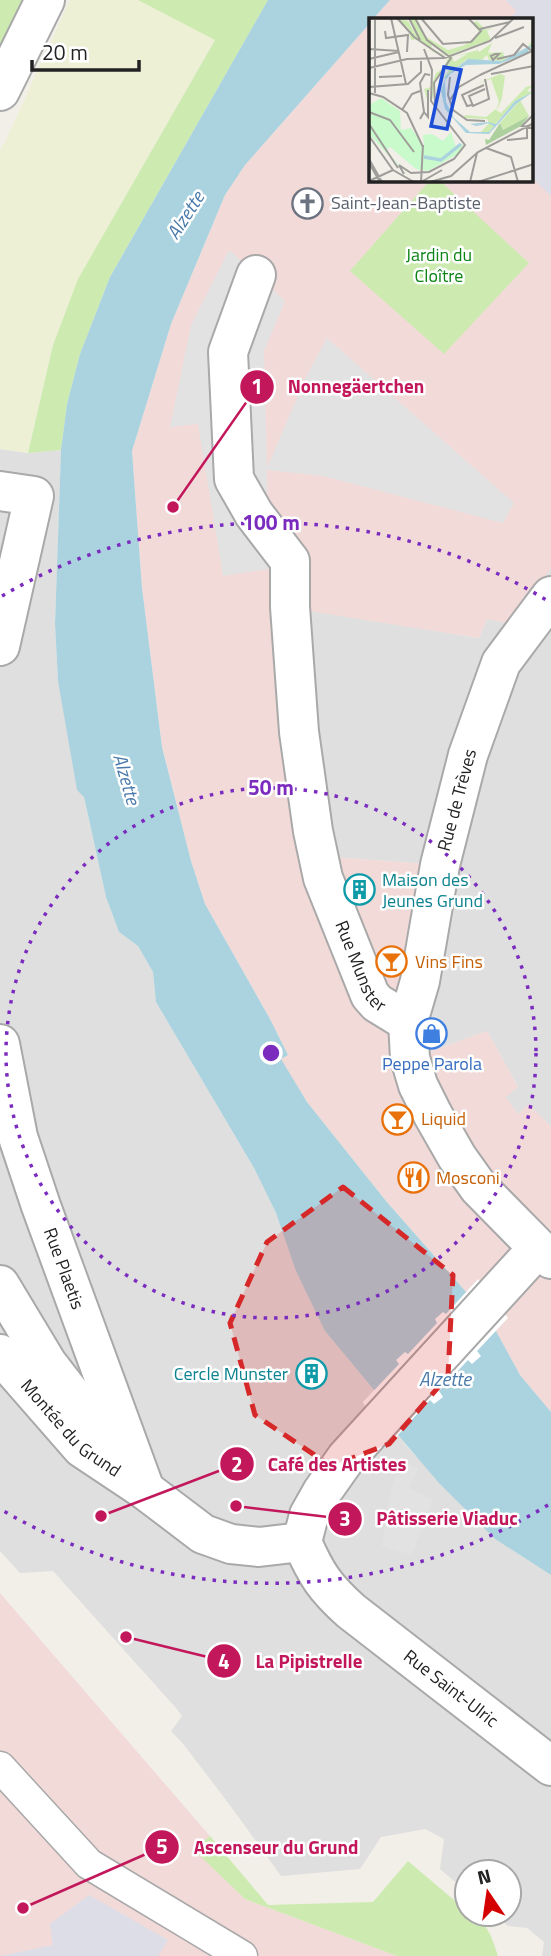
<svg xmlns="http://www.w3.org/2000/svg" width="551" height="1956" font-family="'Titillium Web',sans-serif">
<style>
.residential{fill:#e0dfdf}
.commercial{fill:#f2dad9}
.farmland{fill:#eef0d5}
.grass{fill:#cdebb0}
.parking{fill:#e2e2e2}
.plaza{fill:#dddde8}
.water{fill:#aad3df}
.pier{fill:#fff}
.lines{fill:none;stroke-linecap:round;stroke-linejoin:round}
.pedestrian-casing{stroke:#a9a9a9;stroke-width:33}
.minor-casing{stroke:#a9a9a9;stroke-width:42}
.pedestrian{stroke:#fff;stroke-width:30}
.minor{stroke:#fff;stroke-width:38}
.marked{fill:#d62828;fill-opacity:0.2;stroke:#d62828;stroke-width:5;stroke-dasharray:14 9;stroke-linejoin:round}
.ring{fill:none;stroke:#7b2cbf;stroke-width:3.5;stroke-dasharray:3.5 7}
.labels{text-anchor:middle;stroke-width:5;stroke-linejoin:round;paint-order:stroke}
.worship-label{font-size:18px;fill:#5b616d;stroke:#fff;text-anchor:start}
.park-label{font-size:18px;fill:#0c8416;stroke:#fff}
.street-label{font-size:18px;fill:#222;stroke:#fff}
.culture-label{font-size:18px;fill:#0d838f;stroke:#fff;text-anchor:start}
.food-label{font-size:18px;fill:#c56008;stroke:#fff;text-anchor:start}
.shop-label{font-size:18px;fill:#366cbe;stroke:#fff}
.water-label{font-size:19px;font-style:italic;fill:#4a7aab;stroke:#fff}
.inset-river{fill:none;stroke:#aad3df;stroke-width:3.5}
.inset-road{fill:none;stroke:#9f9d99;stroke-width:2}
.view{fill:#1d4ed8;fill-opacity:0.15;stroke:#1d4ed8;stroke-width:3.5}
.inset-edge{fill:none;stroke:#222;stroke-width:3.5}
.centre{fill:#7b2cbf;stroke:#fff;stroke-width:3.5}
.ring-label{font-size:21px;text-anchor:middle;font-weight:bold;fill:#7b2cbf;stroke:#fff;stroke-width:5;stroke-linejoin:round;paint-order:stroke}
.leader{fill:none;stroke:#c2185b;stroke-width:2.5}
.callout-dot{fill:#c2185b;stroke:#fff;stroke-width:2.5}
.mark-label{font-size:21px;text-anchor:middle;font-weight:bold;fill:#fff}
.callout-label{font-size:19px;text-anchor:middle;font-weight:bold;fill:#c2185b;stroke:#fff;stroke-width:5;stroke-linejoin:round;paint-order:stroke}
</style>
<rect width="100%" height="100%" fill="#f2efe9"/>
<g class="residential">
<path d="M 0,449 L 28,453 L 61,450 L 55,624 L 58,681 L 106,897 L 119,932 L 138,946 L 153,972 L 156,1002 L 254,1168 L 276,1213 L 325,1331 L 374,1390 L 363,1402 L 388,1446 L 398,1435 L 410,1450 L 495,1539 L 551,1575 L 551,1956 L 542,1956 L 544,1942 L 527,1928 L 508,1926 L 493,1914 L 509,1914 L 509,1872 L 467,1872 L 467,1892 L 440,1869 L 444,1839 L 425,1829 L 381,1837 L 360,1869 L 281,1876 L 232,1808 L 184,1745 L 171,1731 L 182,1716 L 176,1708 L 53,1571 L 20,1573 L 0,1551 Z"/>
<path d="M 551,568 L 551,1127 L 529,1105 L 518,1114 L 505,1097 L 518,1087 L 487,1031 L 424,1054 L 440,865 L 318,856 L 290,607 L 479,638 L 487,619 L 544,577 Z"/>
</g>
<g class="commercial">
<path d="M 390,0 L 551,0 L 551,568 L 511,624 L 487,619 L 479,638 L 290,608 L 318,856 L 440,865 L 424,1054 L 487,1031 L 518,1087 L 506,1097 L 518,1114 L 529,1104 L 551,1127 L 551,1412 L 520,1375 L 496,1331 L 466,1292 L 386,1201 L 307,1102 L 280,1059 L 288,1055 L 270,1019 L 205,904 L 191,861 L 162,746 L 142,588 L 132,451 L 171,324 L 225,195 L 245,165 L 371,22 L 371,180 L 532,180 L 532,19 L 373,19 Z"/>
<path d="M 0,1593 L 210,1836 L 195,1849 L 245,1899 L 397,1956 L 0,1956 Z"/>
</g>
<path class="farmland" d="M 70,0 L 138,0 L 215,39 L 78,279 L 53,345 L 28,453 L 0,449 L 0,149 L 5,142 Z"/>
<g class="grass">
<path d="M 0,0 L 32,0 L 0,64 Z"/>
<path d="M 138,0 L 268,0 L 110,277 L 80,354 L 67,404 L 61,450 L 28,453 L 53,345 L 78,279 L 215,40 Z"/>
<path d="M 430,180 L 439,180 L 529,263 L 444,354 L 350,271 Z"/>
<path d="M 210,1836 L 268,1905 L 373,1902 L 408,1861 L 467,1911 L 467,1914 C 487,1919 492,1938 498,1956 L 397,1956 L 245,1899 L 194,1850 Z"/>
</g>
<g class="parking">
<path d="M 229,250 L 285,301 L 264,351 L 267,468 L 306,377 L 327,338 L 514,503 L 503,523 L 323,476 L 267,470 L 268,569 L 223,576 L 198,424 L 170,427 L 191,325 Z"/>
<path d="M 403,1461 L 418,1468 L 409,1489 L 433,1499 L 412,1555 L 382,1546 L 392,1485 Z"/>
</g>
<g class="plaza">
<path d="M 505,0 L 551,0 L 551,196 L 532,178 L 532,19 L 509,19 L 517,11 Z"/>
<path d="M 89,1895 L 168,1940 L 158,1956 L 0,1956 L 53,1945 L 50,1924 Z"/>
</g>
<path class="water" d="M 268,0 L 390,0 L 373,19 L 371,19 L 371,22 L 245,165 L 225,195 L 171,324 L 132,451 L 142,588 L 162,747 L 191,861 L 205,904 L 270,1019 L 288,1055 L 281,1059 L 307,1102 L 386,1201 L 466,1292 L 496,1331 L 520,1375 L 551,1412 L 551,1575 L 495,1539 L 439,1483 L 398,1435 L 374,1390 L 325,1331 L 296,1271 L 276,1213 L 254,1168 L 156,1002 L 153,972 L 138,946 L 119,932 L 106,897 L 84,797 L 77,790 L 58,681 L 55,624 L 61,450 L 67,404 L 80,354 L 110,277 Z"/>
<path class="pier" d="M 478,1279 L 508,1318 L 477,1351 L 481,1356 L 472,1364 L 468,1360 L 439,1391 L 443,1397 L 434,1404 L 430,1400 L 387,1447 L 363,1402 L 399,1364 L 396,1360 L 405,1352 L 408,1354 L 437,1323 L 435,1319 L 443,1312 L 446,1314 Z"/>
<g class="lines">
<defs>
<path id="pedestrian" d="M 0,1767 L 89,1864 L 242,1956"/>
<g id="minor">
<path d="M 0,91 L 45,0"/>
<path id="s1" d="M 256,275 L 228,352 L 234,479 L 254,514 L 290,561 L 290,607 L 299,732 L 313,831 L 323,878 L 370,995 L 377,1003 L 408,1022"/>
<path d="M 0,491 L 34,496 L 0,646"/>
<path d="M 551,596 L 501,663 L 468,755 L 440,865 L 420,981 L 408,1022 L 410,1058 L 418,1085 L 433,1115 L 457,1157 L 479,1188 L 538,1248 L 551,1259"/>
<path id="s2" d="M 0,1044 L 18,1137 L 41,1206 L 145,1490"/>
<path d="M 0,1285 L 47,1363 L 105,1438"/>
<path id="s3" d="M 0,1354 L 82,1448 L 145,1490 L 203,1534 L 231,1544 L 259,1547 L 302,1542"/>
<path d="M 302,1542 L 309,1515 L 322,1492 L 346,1458 L 538,1248"/>
<path id="s4" d="M 302,1542 C 316,1574 325,1588 351,1611 L 551,1766"/>
</g>
</defs>
<use href="#pedestrian" class="pedestrian-casing"/>
<use href="#minor" class="minor-casing"/>
<use href="#pedestrian" class="pedestrian"/>
<use href="#minor" class="minor"/>
</g>
<path class="marked" d="M 343,1187 L 453,1275 L 448,1376 L 389,1444 L 331,1466 L 255,1415 L 230,1323 L 267,1242 Z"/>
<g class="ring">
<circle cx="271" cy="1053" r="265"/>
<path d="M548 1505A530 530 0 0 1 2 1510M2 596A530 530 0 0 1 548 601"/>
</g>
<defs>
<symbol id="church-ring" viewBox="-11 -11 22 22"><circle r="9.5" fill="#fff" stroke="#6b7280" stroke-width="1.5"/><path d="M-1.2-6h2.4v3.5h3.3v2.4h-3.3V6h-2.4V-.1h-3.3v-2.4h3.3Z" fill="#6b7280"/></symbol>
<symbol id="building-ring" viewBox="-11 -11 22 22"><circle r="9.5" fill="#fff" stroke="#0f9aa8" stroke-width="1.5"/><path d="M-4-6H4V6H1V3H-1V6H-4ZM-2.5-4.3h1.7v1.8h-1.7ZM.8-4.3h1.7v1.8H.8ZM-2.5-1h1.7V.8h-1.7ZM.8-1h1.7V.8H.8Z" fill="#0f9aa8"/></symbol>
<symbol id="bar-ring" viewBox="-11 -11 22 22"><circle r="9.5" fill="#fff" stroke="#e8710a" stroke-width="1.5"/><path d="M-6-5H6L.8 .8V4.5H3.5V6h-7V4.5H-.8V.8Z" fill="#e8710a"/></symbol>
<symbol id="shop-ring" viewBox="-11 -11 22 22"><circle r="9.5" fill="#fff" stroke="#3f7fe0" stroke-width="1.5"/><path d="M-5-2.5h2.3a2.7 3.5 0 0 1 5.4 0H5L5.5 6h-11ZM-1.5-2.5h3a1.5 2.3 0 0 0-3 0Z" fill="#3f7fe0"/></symbol>
<symbol id="restaurant-ring" viewBox="-11 -11 22 22"><circle r="9.5" fill="#fff" stroke="#e8710a" stroke-width="1.5"/><path d="M-5-6h1v4h1v-4h1v4h1v-4h1v5L-1.5 .5V6h-2V.5L-5-1ZM5-6V6H3V1.5H1.5Q1.5-4 5-6Z" fill="#e8710a"/></symbol>
</defs>
<g fill-rule="evenodd">
<use href="#church-ring" x="290" y="186" width="35" height="35"/>
<use href="#building-ring" x="342" y="872" width="35" height="35"/>
<use href="#bar-ring" x="374" y="944" width="35" height="35"/>
<use href="#shop-ring" x="414" y="1016" width="35" height="35"/>
<use href="#bar-ring" x="380" y="1102" width="35" height="35"/>
<use href="#restaurant-ring" x="396" y="1160" width="35" height="35"/>
<use href="#building-ring" x="294" y="1356" width="35" height="35"/>
</g>
<g class="labels">
<g class="worship-label">
<text x="331" y="209">Saint-Jean-Baptiste</text>
</g>
<g class="park-label">
<text x="439" y="261">Jardin du<tspan x="439" dy="21">Cloître</tspan></text>
</g>
<g class="street-label">
<text transform="translate(457 800) rotate(-75)" y="6">Rue de Trèves</text>
<text dy="6" stroke="none"><textPath href="#s1" startOffset="724">Rue Munster</textPath></text>
<text dy="6" stroke="none"><textPath href="#s2" startOffset="234">Rue Plaetis</textPath></text>
<text dy="6" stroke="none"><textPath href="#s3" startOffset="103">Montée du Grund</textPath></text>
<text dy="6" stroke="none"><textPath href="#s4" startOffset="212">Rue Saint-Ulric</textPath></text>
</g>
<g class="culture-label">
<text x="382" y="886">Maison des<tspan x="382" dy="21">Jeunes Grund</tspan></text>
<text x="288" y="1380" text-anchor="end">Cercle Munster</text>
</g>
<g class="food-label">
<text x="415" y="968">Vins Fins</text>
<text x="421" y="1125">Liquid</text>
<text x="436" y="1184">Mosconi</text>
</g>
<g class="shop-label">
<text x="432" y="1070">Peppe Parola</text>
</g>
<g class="water-label">
<text transform="translate(185 215) rotate(-57)" y="7">Alzette</text>
<text transform="translate(127 779) rotate(74)" y="7">Alzette</text>
<text x="445" y="1386">Alzette</text>
</g>
</g>
<g transform="translate(369 18)">
<rect width="164" height="164" fill="#f2efe9"/>
<path d="M 26,0 L 39,3 L 48,19 L 40,0 L 47,0 L 57,19 L 79,32 L 96,27 L 111,15 L 103,5 L 108,3 L 117,12 L 125,9 L 118,13 L 122,22 L 82,36 L 85,44 L 98,36 L 84,39 L 109,32 L 110,34 L 123,25 L 119,35 L 134,34 L 136,41 L 156,33 L 164,21 L 164,26 L 158,34 L 134,43 L 120,42 L 118,37 L 112,43 L 98,41 L 73,62 L 81,51 L 77,48 L 65,65 L 64,82 L 62,71 L 58,74 L 60,88 L 55,71 L 62,69 L 67,55 L 74,51 L 80,38 L 63,26 L 62,31 L 80,39 L 64,34 L 50,21 L 42,22 L 39,10 ZM 131,56 L 136,58 L 133,80 L 130,88 L 127,92 L 132,95 L 157,69 L 164,67 L 158,73 L 164,74 L 146,83 L 120,114 L 112,114 L 120,105 L 118,101 L 95,100 L 96,97 L 117,99 L 128,90 L 130,84 L 122,61 L 107,66 ZM 151,82 L 160,98 L 134,112 L 131,105 Z" fill="#cdebb0"/>
<path d="M 160,98 L 152,108 L 117,127 L 116,121 L 120,122 L 131,105 L 134,112 Z" fill="#add19e"/>
<path d="M 12,80 L 31,93 L 32,112 L 42,110 L 55,128 L 54,117 L 63,116 L 74,123 L 82,114 L 87,129 L 95,126 L 89,136 L 59,153 L 47,151 L 21,129 L 17,132 L 42,162 L 0,116 L 0,87 Z" fill="#c8facc"/>
<path d="M 164,26 L 158,35 L 130,46 L 97,47 L 81,56 L 76,63 L 77,84 L 85,100 L 101,114 L 120,114 L 125,108 L 119,105 L 113,107 L 107,108 L 101,106 L 119,104 L 127,106 L 146,83 L 164,74 L 147,86 L 120,116 L 97,115 L 76,91 L 72,73 L 77,58 L 99,41 L 133,43 Z" fill="#aad3df"/>
<path class="inset-river" d="M 55,139 L 72,142 L 92,126"/>
<path class="inset-road" d="M 22,0 L 37,66M 28,0 L 45,19 L 76,40 L 121,23 L 145,0M 40,0 L 51,22M 46,0 L 58,22 L 82,40 L 65,65 L 66,85M 52,0 L 74,26 L 102,24M 100,1 L 112,13 L 102,24M 111,11 L 141,4M 16,13 L 17,20 L 39,17 L 38,34M 126,20 L 155,9M 0,31 L 30,33M 126,36 L 130,36 L 124,42 L 122,38 ZM 0,41 L 30,34M 128,41 L 145,37 L 154,26 L 163,33M 0,50 L 38,41 L 75,40M 122,56 L 165,48M 111,57 L 165,32M 10,59 L 33,58M 81,59 L 79,77 L 84,92 L 98,102 L 116,103M 116,61 L 120,81 L 104,88 L 100,78 L 116,71M 0,69 L 39,66 L 52,54 L 52,43M 0,75 L 14,79 L 38,95 L 54,129M 6,75 L 6,2M 81,82 L 90,69 L 111,57M 103,87 L 98,88 L 93,77 L 115,67M 33,92 L 43,76 L 51,73M 0,94 L 21,102 L 45,134M 55,94 L 59,99 L 59,72M 165,96 L 153,108 L 165,110M 51,101 L 55,94 L 51,65 L 56,56 L 61,57M 0,106 L 29,150M 0,118 L 24,152 L 45,164M 138,122 L 158,120 L 158,108M 117,130 L 142,139 L 149,164M 0,141 L 13,164M 0,145 L 11,164M 35,156 L 30,147 L 42,155 L 60,154 L 85,141 L 96,127 L 62,83 L 63,52 L 55,31M 0,163 L 24,152M 52,164 L 73,152M 52,164 L 54,127M 61,164 L 82,158 L 109,134 L 165,105M 101,164 L 108,135M 109,164 L 165,146"/>
<path class="view" d="M 75,49 L 92,52 L 78,111 L 62,108 Z"/>
<rect width="164" height="164" class="inset-edge"/>
</g>
<circle cx="271" cy="1053" r="10" class="centre"/>
<g class="ring-label">
<text x="271" y="530">100 m</text>
<text x="271" y="795">50 m</text>
</g>
<path class="leader" d="M173 507L257 387M101 1516L237 1464M236 1506L345 1519M126 1637L224 1661M23 1908L162 1847"/>
<g class="callout-dot">
<circle cx="173" cy="507" r="7"/>
<circle cx="101" cy="1516" r="7"/>
<circle cx="236" cy="1506" r="7"/>
<circle cx="126" cy="1637" r="7"/>
<circle cx="23" cy="1908" r="7"/>
<circle cx="257" cy="387" r="18"/>
<circle cx="237" cy="1464" r="18"/>
<circle cx="345" cy="1519" r="18"/>
<circle cx="224" cy="1661" r="18"/>
<circle cx="162" cy="1847" r="18"/>
</g>
<g class="mark-label">
<text x="257" y="394">1</text>
<text x="237" y="1472">2</text>
<text x="345" y="1526">3</text>
<text x="224" y="1669">4</text>
<text x="162" y="1854">5</text>
</g>
<g class="callout-label">
<text x="356" y="393">Nonnegäertchen</text>
<text x="337" y="1471">Café des Artistes</text>
<text x="447" y="1525">Pâtisserie Viaduc</text>
<text x="309" y="1668">La Pipistrelle</text>
<text x="276" y="1854">Ascenseur du Grund</text>
</g>
<g transform="translate(488 1893) rotate(347)"><circle r="33" fill="#ffffff" stroke="#a7a7a7" stroke-width="2"/>
<path d="M0-5L12 26L0 18L-12 26Z" fill="#d40000"/>
<text y="-10" font-size="19" font-weight="bold" text-anchor="middle" fill="#222222">N</text>
</g>
<path d="M32 60v10h107v-10" fill="none" stroke="#222222" stroke-width="3.5"/>
<text x="42" y="60" font-size="21" fill="#222222" stroke="#ffffff" stroke-width="5" paint-order="stroke">20 m</text>
</svg>
